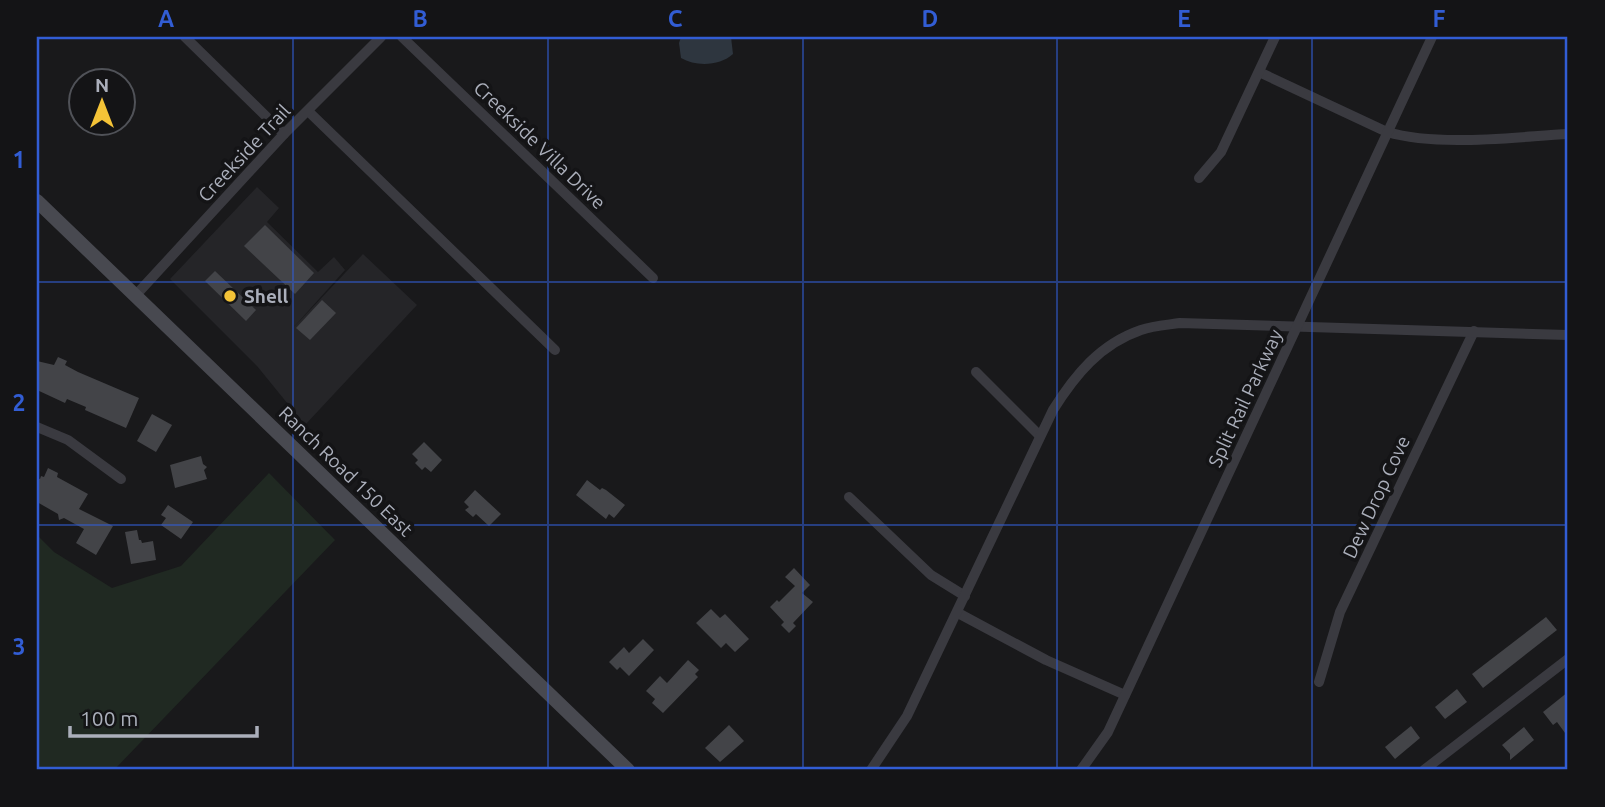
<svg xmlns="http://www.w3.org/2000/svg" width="1605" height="807" font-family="Ubuntu,sans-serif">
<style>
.built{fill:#252528}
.green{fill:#202922}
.water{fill:#2e363f}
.building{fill:#434448}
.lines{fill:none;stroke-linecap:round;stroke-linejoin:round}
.minor{stroke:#3a3a40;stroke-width:10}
.secondary{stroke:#484950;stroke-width:14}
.grid{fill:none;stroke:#325dd4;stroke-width:2;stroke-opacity:0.55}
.poi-dot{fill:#f4c337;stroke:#141416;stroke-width:2.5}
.labels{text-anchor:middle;stroke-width:7;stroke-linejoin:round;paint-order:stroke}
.street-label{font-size:19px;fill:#abafbb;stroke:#141416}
.poi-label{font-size:19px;font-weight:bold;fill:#abafbb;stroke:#141416;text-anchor:start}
.neatline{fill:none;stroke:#325dd4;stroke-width:2.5}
.grid-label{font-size:23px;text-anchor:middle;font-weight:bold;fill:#325dd4}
</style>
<rect width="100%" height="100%" fill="#19191b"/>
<path class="built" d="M 257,187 L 279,208 L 267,222 L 318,272 L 334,257 L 345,270 L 292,329 L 363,254 L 417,305 L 305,425 L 257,366 L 170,279 Z"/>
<path class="green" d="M 269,473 L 335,540 L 114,770 L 37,770 L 37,535 L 54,552 L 112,588 L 181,566 Z"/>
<path class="water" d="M 681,37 L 731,37 L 733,54 C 720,66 696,67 681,58 L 679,43 Z"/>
<g class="building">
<path d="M 265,225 L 314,273 L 295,294 L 244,246 Z"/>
<path d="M 215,271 L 256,310 L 246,321 L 205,281 Z"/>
<path d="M 322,300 L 336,313 L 310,340 L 296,328 Z"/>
<path d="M 58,357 L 67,361 L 65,365 L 78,372 L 139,398 L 126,428 L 85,410 L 86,407 L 67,399 L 65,403 L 37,390 L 37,361 L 54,365 Z"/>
<path d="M 152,414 L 172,425 L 156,452 L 137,441 Z"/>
<path d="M 424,442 L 442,460 L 431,472 L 425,467 L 422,470 L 415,463 L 418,460 L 412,454 Z"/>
<path d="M 201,456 L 203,464 L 207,467 L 204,470 L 207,479 L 175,488 L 170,465 Z"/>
<path d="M 48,468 L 58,473 L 57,477 L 88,494 L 79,509 L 113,526 L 96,555 L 76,543 L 84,529 L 64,518 L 59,520 L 58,514 L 37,502 L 37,478 L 40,479 L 41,476 L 44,477 Z"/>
<path d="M 587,480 L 600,490 L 602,488 L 606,490 L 625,505 L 614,518 L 609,514 L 606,519 L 576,495 Z"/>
<path d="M 475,490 L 501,514 L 489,526 L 476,514 L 473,517 L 465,510 L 469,507 L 464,502 Z"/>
<path d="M 168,505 L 193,522 L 181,539 L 161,525 L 166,518 L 161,515 Z"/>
<path d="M 137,530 L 139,540 L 141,540 L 142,543 L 153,541 L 156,560 L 131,564 L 125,532 Z"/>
<path d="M 794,568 L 810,585 L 802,593 L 813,602 L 793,623 L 796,626 L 789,633 L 781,625 L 784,622 L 770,607 L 777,600 L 779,602 L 795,586 L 785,577 Z"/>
<path d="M 711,609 L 720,618 L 725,614 L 749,639 L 735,652 L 726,643 L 721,648 L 696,623 Z"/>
<path d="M 1546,617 L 1557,630 L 1483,688 L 1472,674 Z"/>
<path d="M 643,639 L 654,650 L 629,676 L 620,667 L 617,670 L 609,662 L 624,647 L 629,653 Z"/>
<path d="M 688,660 L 699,670 L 695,674 L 698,677 L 663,713 L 652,703 L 655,699 L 646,691 L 660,676 L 667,683 Z"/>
<path d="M 1457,689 L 1467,702 L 1445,719 L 1435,707 Z"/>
<path d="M 1568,692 L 1568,737 L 1557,722 L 1553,725 L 1543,712 Z"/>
<path d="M 729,725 L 744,741 L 720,762 L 705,748 Z"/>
<path d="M 1411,726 L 1420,738 L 1395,759 L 1385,747 Z"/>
<path d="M 1524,727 L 1534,740 L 1510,760 L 1510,754 L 1502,745 Z"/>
</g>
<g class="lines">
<g class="minor">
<path d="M 185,37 L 284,134"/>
<path d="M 402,37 L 653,278"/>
<path d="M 1259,72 L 1387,132 C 1439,147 1513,137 1568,134"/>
<path d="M 308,111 L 555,350"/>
<path d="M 1199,178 L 1221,152 L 1275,37"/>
<path d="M 135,296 L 284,134 L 381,37"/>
<path d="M 976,372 L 1040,436"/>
<path d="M 37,427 L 68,440 L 121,479"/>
<path d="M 849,497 L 931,575 L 965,596"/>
<path d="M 958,613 L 1046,660 L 1125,695"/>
<path d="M 1319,682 L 1340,612 L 1474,331"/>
<path d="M 871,770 L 907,716 L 1053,410 C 1075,375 1100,344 1141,330 C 1153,326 1167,325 1180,323 L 1568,335"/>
<path d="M 1081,770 L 1108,732 L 1432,37"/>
<path d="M 1424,770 L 1568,659"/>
</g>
<path class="secondary" d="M 37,201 L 628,770"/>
</g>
<path class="grid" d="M 293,37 L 293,770M 548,37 L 548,770M 803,37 L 803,770M 1057,37 L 1057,770M 1312,37 L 1312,770M 37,282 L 1568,282M 37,525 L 1568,525"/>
<circle class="poi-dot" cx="230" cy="296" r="7"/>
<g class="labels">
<g class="street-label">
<text transform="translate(540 145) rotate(44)" y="7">Creekside Villa Drive</text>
<text transform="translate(244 153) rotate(-47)" y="7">Creekside Trail</text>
<text transform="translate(1245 398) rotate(-65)" y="7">Split Rail Parkway</text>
<text transform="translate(346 471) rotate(44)" y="7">Ranch Road 150 East</text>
<text transform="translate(1376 497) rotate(-65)" y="7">Dew Drop Cove</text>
</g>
<g class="poi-label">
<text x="244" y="303">Shell</text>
</g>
</g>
<rect width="1605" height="807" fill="none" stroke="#141416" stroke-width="77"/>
<g transform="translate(102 102)"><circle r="33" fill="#141416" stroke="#505258" stroke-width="2"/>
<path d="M0-5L12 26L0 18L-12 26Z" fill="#f4c337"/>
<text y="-10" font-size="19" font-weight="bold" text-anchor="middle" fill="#abafbb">N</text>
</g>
<path d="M70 726v10h187v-10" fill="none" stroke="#abafbb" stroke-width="3.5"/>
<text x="80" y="726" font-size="21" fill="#abafbb" stroke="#141416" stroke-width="5" paint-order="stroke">100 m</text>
<rect x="38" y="38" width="1528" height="730" class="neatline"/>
<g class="grid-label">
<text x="166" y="27">A</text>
<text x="420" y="27">B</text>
<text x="675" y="27">C</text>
<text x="930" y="27">D</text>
<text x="1184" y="27">E</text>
<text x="1439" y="27">F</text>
<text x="19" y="168">1</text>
<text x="19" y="411">2</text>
<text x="19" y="655">3</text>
</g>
</svg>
